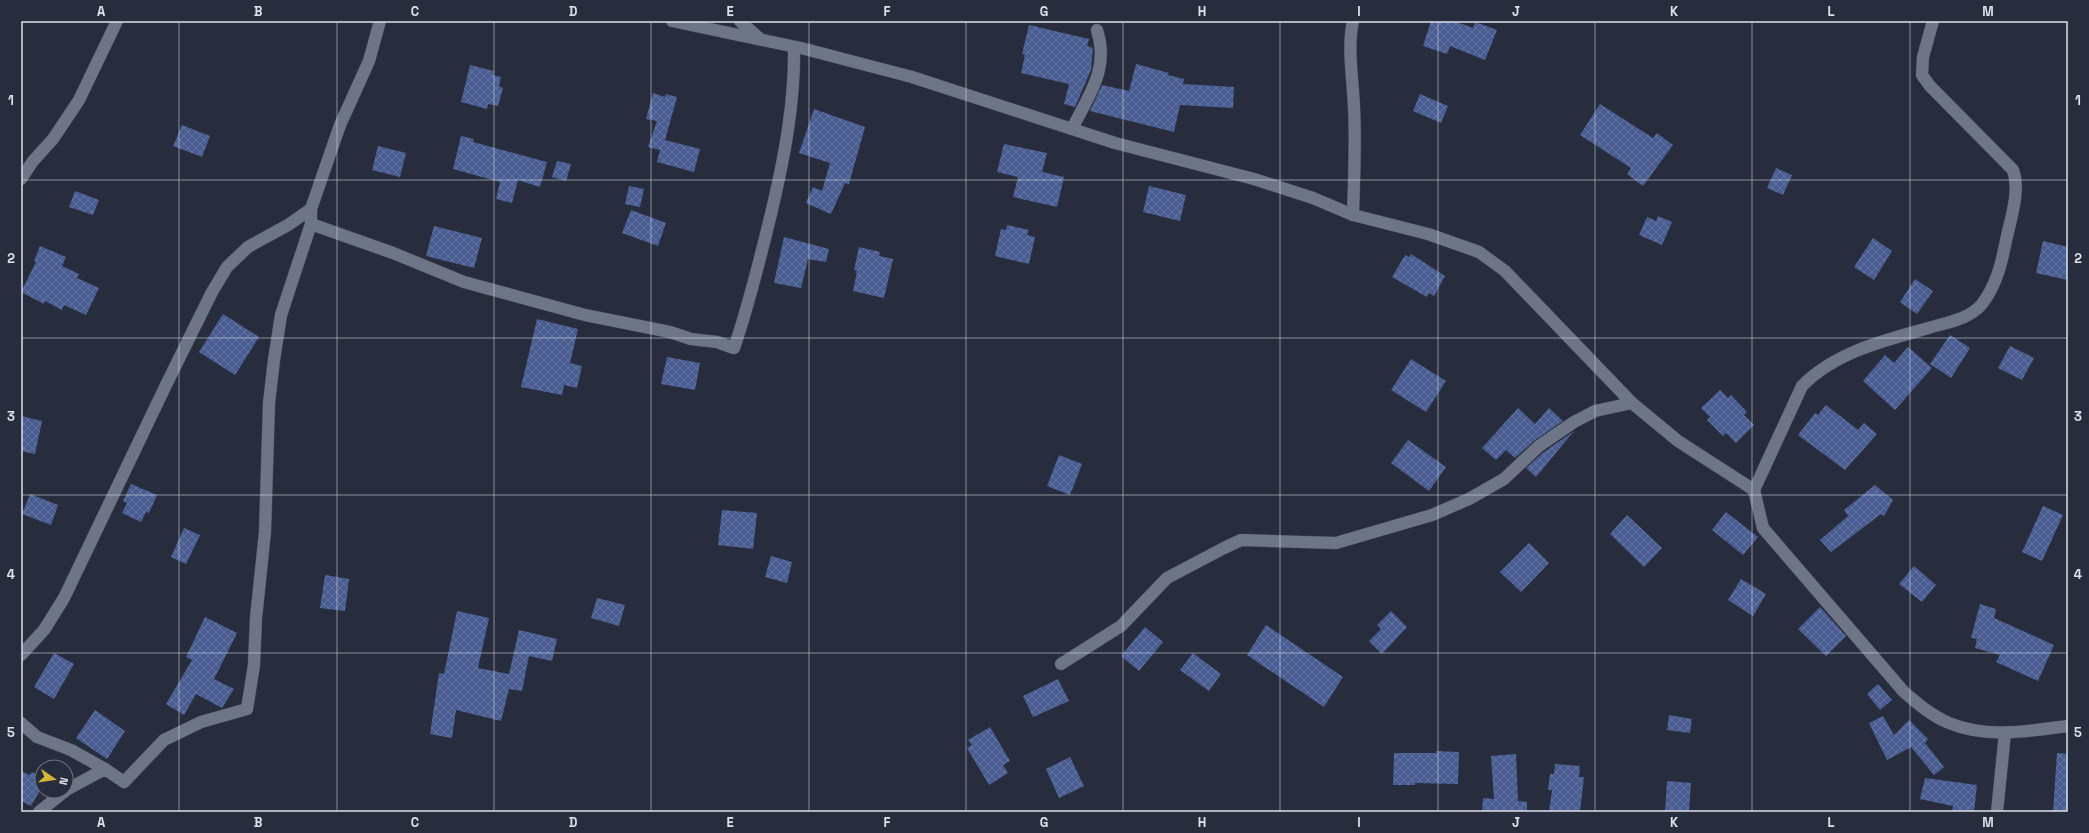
<svg xmlns="http://www.w3.org/2000/svg" width="2089" height="833" font-family="'Space Grotesk',sans-serif">
<style>
.building{fill:url(#building-cross-hatch)}
.lines{fill:none;stroke-linecap:round;stroke-linejoin:round}
.minor-casing{stroke:#454a57;stroke-width:13}
.minor{stroke:#6e7587;stroke-width:12}
.grid{fill:none;stroke:#dde1eb;stroke-width:1;stroke-opacity:0.55}
.neatline{fill:none;stroke:#dde1eb;stroke-width:1.5}
.grid-label{font-size:13px;text-anchor:middle;font-weight:bold;fill:#dde1eb}
</style>
<defs>
<pattern id="building-cross-hatch" width="8" height="8" patternUnits="userSpaceOnUse"><rect width="8" height="8" fill="#4a5d92"/><path d="M0 0l8 8M0 8l8-8" fill="none" stroke="#6474a1"/></pattern>
</defs>
<rect width="100%" height="100%" fill="#272d3c"/>
<g class="building">
<path d="M 1431,21 L 1454,21 L 1473,28 L 1475,22 L 1497,30 L 1485,60 L 1450,46 L 1447,54 L 1423,46 Z"/>
<path d="M 1029,25 L 1089,39 L 1087,46 L 1093,48 L 1091,70 L 1075,107 L 1064,104 L 1069,84 L 1021,73 L 1025,55 L 1022,54 Z"/>
<path d="M 1136,64 L 1169,73 L 1168,75 L 1184,79 L 1183,84 L 1234,87 L 1233,108 L 1180,105 L 1174,132 L 1090,111 L 1102,85 L 1129,91 Z"/>
<path d="M 470,65 L 494,71 L 493,75 L 501,77 L 499,86 L 503,88 L 498,106 L 488,104 L 487,109 L 461,102 Z"/>
<path d="M 653,93 L 665,97 L 666,94 L 677,97 L 665,140 L 700,149 L 694,172 L 657,162 L 660,150 L 648,147 L 657,121 L 646,119 Z"/>
<path d="M 1420,94 L 1448,106 L 1441,123 L 1413,111 Z"/>
<path d="M 1600,104 L 1653,138 L 1657,133 L 1673,145 L 1643,186 L 1627,174 L 1631,168 L 1580,135 Z"/>
<path d="M 814,109 L 865,127 L 849,184 L 845,183 L 831,214 L 806,203 L 813,187 L 822,191 L 830,163 L 799,153 Z"/>
<path d="M 182,125 L 210,136 L 202,157 L 173,146 Z"/>
<path d="M 461,136 L 474,139 L 473,142 L 547,162 L 540,187 L 518,180 L 512,203 L 496,199 L 500,182 L 453,169 Z"/>
<path d="M 1004,144 L 1047,153 L 1042,172 L 1064,177 L 1057,207 L 1013,197 L 1018,177 L 997,172 Z"/>
<path d="M 378,146 L 406,153 L 400,177 L 372,170 Z"/>
<path d="M 557,161 L 571,164 L 566,181 L 552,177 Z"/>
<path d="M 1776,168 L 1792,175 L 1783,195 L 1767,188 Z"/>
<path d="M 629,186 L 644,189 L 640,207 L 625,204 Z"/>
<path d="M 1149,186 L 1186,195 L 1180,221 L 1143,212 Z"/>
<path d="M 75,191 L 99,200 L 93,215 L 69,207 Z"/>
<path d="M 631,210 L 666,223 L 658,246 L 622,233 Z"/>
<path d="M 1658,216 L 1672,222 L 1662,245 L 1639,235 L 1647,217 L 1656,221 Z"/>
<path d="M 1007,225 L 1029,230 L 1027,235 L 1035,237 L 1029,264 L 995,256 L 1001,229 L 1006,230 Z"/>
<path d="M 434,226 L 482,238 L 474,268 L 426,256 Z"/>
<path d="M 784,237 L 829,249 L 826,262 L 808,259 L 801,288 L 774,283 Z"/>
<path d="M 1873,238 L 1892,251 L 1874,280 L 1854,267 Z"/>
<path d="M 2043,241 L 2068,247 L 2068,280 L 2036,273 Z"/>
<path d="M 40,246 L 66,257 L 62,266 L 79,274 L 77,278 L 99,288 L 86,315 L 64,305 L 62,310 L 45,301 L 44,304 L 21,292 L 36,262 L 34,261 Z"/>
<path d="M 859,247 L 880,252 L 879,256 L 893,259 L 884,298 L 853,291 L 857,271 L 854,270 Z"/>
<path d="M 1411,254 L 1445,276 L 1434,296 L 1429,293 L 1427,297 L 1392,277 L 1405,255 L 1409,257 Z"/>
<path d="M 1915,279 L 1933,291 L 1917,314 L 1900,302 Z"/>
<path d="M 223,314 L 259,337 L 235,375 L 199,352 Z"/>
<path d="M 537,319 L 578,329 L 570,363 L 582,366 L 577,388 L 564,385 L 562,395 L 521,387 Z"/>
<path d="M 1950,335 L 1970,348 L 1951,378 L 1930,364 Z"/>
<path d="M 2010,346 L 2034,358 L 2022,380 L 1998,368 Z"/>
<path d="M 1908,347 L 1932,368 L 1895,410 L 1863,381 L 1885,355 L 1894,363 Z"/>
<path d="M 667,357 L 700,363 L 695,390 L 661,384 Z"/>
<path d="M 1411,359 L 1446,381 L 1426,412 L 1391,390 Z"/>
<path d="M 1720,390 L 1728,398 L 1731,395 L 1747,412 L 1744,415 L 1754,425 L 1736,443 L 1726,433 L 1723,436 L 1707,420 L 1710,417 L 1701,408 Z"/>
<path d="M 1826,405 L 1858,430 L 1864,423 L 1877,434 L 1845,470 L 1798,435 L 1815,413 L 1818,415 Z"/>
<path d="M 1518,408 L 1535,424 L 1549,408 L 1563,421 L 1535,440 L 1515,458 L 1506,450 L 1496,460 L 1482,448 Z"/>
<path d="M 21,416 L 42,421 L 35,454 L 21,451 Z"/>
<path d="M 1574,431 L 1536,477 L 1526,468 L 1544,452 Z"/>
<path d="M 1408,440 L 1446,467 L 1429,491 L 1391,463 Z"/>
<path d="M 1059,455 L 1082,464 L 1070,495 L 1047,486 Z"/>
<path d="M 131,484 L 157,495 L 149,513 L 146,512 L 141,522 L 122,513 L 127,503 L 123,501 Z"/>
<path d="M 1875,485 L 1893,500 L 1884,516 L 1881,514 L 1831,552 L 1820,540 L 1848,516 L 1844,510 Z"/>
<path d="M 30,494 L 58,505 L 51,525 L 22,514 Z"/>
<path d="M 2043,506 L 2063,515 L 2042,561 L 2022,552 Z"/>
<path d="M 722,510 L 757,513 L 753,549 L 718,545 Z"/>
<path d="M 1726,512 L 1758,537 L 1743,555 L 1712,530 Z"/>
<path d="M 1627,515 L 1662,548 L 1644,567 L 1610,534 Z"/>
<path d="M 184,528 L 200,535 L 186,564 L 171,557 Z"/>
<path d="M 1529,543 L 1549,563 L 1521,592 L 1500,572 Z"/>
<path d="M 771,556 L 792,562 L 787,583 L 765,577 Z"/>
<path d="M 1914,566 L 1936,585 L 1922,602 L 1899,584 Z"/>
<path d="M 325,575 L 349,579 L 345,611 L 320,608 Z"/>
<path d="M 1741,579 L 1766,594 L 1753,616 L 1728,600 Z"/>
<path d="M 597,598 L 625,605 L 619,626 L 591,618 Z"/>
<path d="M 1980,604 L 1996,609 L 1994,618 L 2054,645 L 2038,681 L 1996,662 L 2000,655 L 1975,648 L 1977,639 L 1971,638 Z"/>
<path d="M 1820,607 L 1846,636 L 1826,656 L 1798,629 Z"/>
<path d="M 457,611 L 489,618 L 478,668 L 509,674 L 519,630 L 557,639 L 552,661 L 529,656 L 522,691 L 509,689 L 501,721 L 456,710 L 452,738 L 430,734 L 439,673 L 444,674 Z"/>
<path d="M 1391,611 L 1407,627 L 1382,654 L 1369,641 L 1381,629 L 1377,625 Z"/>
<path d="M 205,617 L 237,633 L 214,679 L 234,689 L 222,708 L 196,694 L 184,715 L 166,704 L 192,660 L 186,657 Z"/>
<path d="M 1266,625 L 1343,677 L 1324,707 L 1247,655 Z"/>
<path d="M 1145,627 L 1163,642 L 1139,671 L 1121,656 Z"/>
<path d="M 54,653 L 74,664 L 54,699 L 34,687 Z"/>
<path d="M 1193,653 L 1221,674 L 1209,691 L 1180,670 Z"/>
<path d="M 1058,679 L 1069,701 L 1033,717 L 1023,696 Z"/>
<path d="M 1878,684 L 1892,700 L 1880,710 L 1867,694 Z"/>
<path d="M 95,710 L 125,731 L 107,759 L 76,738 Z"/>
<path d="M 1669,715 L 1692,719 L 1690,733 L 1667,730 Z"/>
<path d="M 1883,716 L 1894,735 L 1909,720 L 1928,739 L 1925,743 L 1944,767 L 1934,775 L 1911,747 L 1887,760 L 1869,723 Z"/>
<path d="M 990,727 L 1010,761 L 1003,765 L 1008,773 L 989,785 L 967,748 L 972,745 L 968,740 Z"/>
<path d="M 1436,751 L 1459,752 L 1458,784 L 1415,783 L 1415,785 L 1393,785 L 1394,753 L 1436,753 Z"/>
<path d="M 2057,753 L 2068,754 L 2068,812 L 2053,812 Z"/>
<path d="M 1516,754 L 1518,801 L 1527,802 L 1527,812 L 1482,812 L 1483,798 L 1494,799 L 1491,756 Z"/>
<path d="M 1070,757 L 1084,786 L 1059,798 L 1046,769 Z"/>
<path d="M 1555,764 L 1580,766 L 1579,777 L 1584,777 L 1580,812 L 1549,812 L 1552,790 L 1548,790 L 1550,774 L 1554,774 Z"/>
<path d="M 21,771 L 30,775 L 32,772 L 42,777 L 42,787 L 31,806 L 21,801 Z"/>
<path d="M 1925,778 L 1977,785 L 1974,812 L 1952,812 L 1953,806 L 1920,799 Z"/>
<path d="M 1667,781 L 1691,783 L 1689,812 L 1665,812 Z"/>
</g>
<g class="lines">
<defs>
<g id="minor">
<path d="M 672,21 L 801,48 L 912,77 L 1115,143 L 1254,179 L 1313,198 L 1353,215 L 1428,234 L 1479,252 L 1505,271 L 1632,403 L 1678,441 L 1754,490 L 1763,528 L 1904,692 C 1918,704 1932,716 1949,723 C 1987,739 2029,731 2068,726"/>
<path d="M 740,21 L 760,39"/>
<path d="M 1353,21 C 1347,49 1353,79 1354,107 C 1356,143 1354,179 1353,215"/>
<path d="M 1072,129 C 1088,96 1110,69 1097,30"/>
<path d="M 21,179 L 33,161 L 53,139 L 79,100 L 117,21"/>
<path d="M 311,224 L 393,253 L 464,282 L 585,315 L 670,332 L 691,339 L 717,342 L 734,348 C 749,305 760,259 771,214 C 784,159 795,103 794,47"/>
<path d="M 1754,490 L 1802,386 C 1834,353 1882,341 1925,329 C 1944,323 1969,320 1982,304 C 1998,283 2002,260 2007,236 C 2012,215 2020,189 2013,170 L 1930,86 L 1922,75 L 1923,57 L 1933,21"/>
<path d="M 21,655 L 44,630 L 64,598 L 166,385 L 212,292 L 227,267 L 248,247 L 288,225 L 311,209"/>
<path d="M 1061,664 L 1121,626 L 1167,578 L 1224,548 L 1241,540 L 1336,543 L 1432,515 L 1469,499 L 1504,479 L 1539,446 L 1574,422 L 1595,411 L 1632,403"/>
<path d="M 21,723 L 37,737 L 71,750 L 105,769"/>
<path d="M 66,790 L 105,769 L 124,782 L 164,740 L 201,722 L 247,709 L 254,665 L 256,618 L 265,532 L 269,403 L 274,360 L 281,315 L 311,224 L 311,209 L 340,125 L 369,61 L 380,21"/>
<path d="M 39,812 L 65,791"/>
<path d="M 1997,812 L 2005,733"/>
</g>
</defs>
<use href="#minor" class="minor-casing"/>
<use href="#minor" class="minor"/>
</g>
<path class="grid" d="M 179,21 L 179,812M 337,21 L 337,812M 494,21 L 494,812M 651,21 L 651,812M 809,21 L 809,812M 966,21 L 966,812M 1123,21 L 1123,812M 1280,21 L 1280,812M 1438,21 L 1438,812M 1595,21 L 1595,812M 1752,21 L 1752,812M 1910,21 L 1910,812M 21,180 L 2068,180M 21,338 L 2068,338M 21,495 L 2068,495M 21,653 L 2068,653"/>
<rect width="2089" height="833" fill="none" stroke="#272d3c" stroke-width="44"/>
<g transform="translate(54 779) rotate(103)"><circle r="19" fill="#272d3c" stroke="#707582"/>
<path d="M0-3L7 15L0 10L-7 15Z" fill="#d3b635"/>
<text y="-6" font-size="11" font-weight="bold" text-anchor="middle" fill="#dde1eb">N</text>
</g>
<rect x="22" y="22" width="2045" height="789" class="neatline"/>
<g class="grid-label">
<text x="101" y="16">A</text>
<text x="258" y="16">B</text>
<text x="415" y="16">C</text>
<text x="573" y="16">D</text>
<text x="730" y="16">E</text>
<text x="887" y="16">F</text>
<text x="1044" y="16">G</text>
<text x="1202" y="16">H</text>
<text x="1359" y="16">I</text>
<text x="1516" y="16">J</text>
<text x="1674" y="16">K</text>
<text x="1831" y="16">L</text>
<text x="1988" y="16">M</text>
<text x="11" y="105">1</text>
<text x="2078" y="105">1</text>
<text x="11" y="263">2</text>
<text x="2078" y="263">2</text>
<text x="11" y="421">3</text>
<text x="2078" y="421">3</text>
<text x="11" y="579">4</text>
<text x="2078" y="579">4</text>
<text x="11" y="737">5</text>
<text x="2078" y="737">5</text>
<text x="101" y="827">A</text>
<text x="258" y="827">B</text>
<text x="415" y="827">C</text>
<text x="573" y="827">D</text>
<text x="730" y="827">E</text>
<text x="887" y="827">F</text>
<text x="1044" y="827">G</text>
<text x="1202" y="827">H</text>
<text x="1359" y="827">I</text>
<text x="1516" y="827">J</text>
<text x="1674" y="827">K</text>
<text x="1831" y="827">L</text>
<text x="1988" y="827">M</text>
</g>
</svg>
